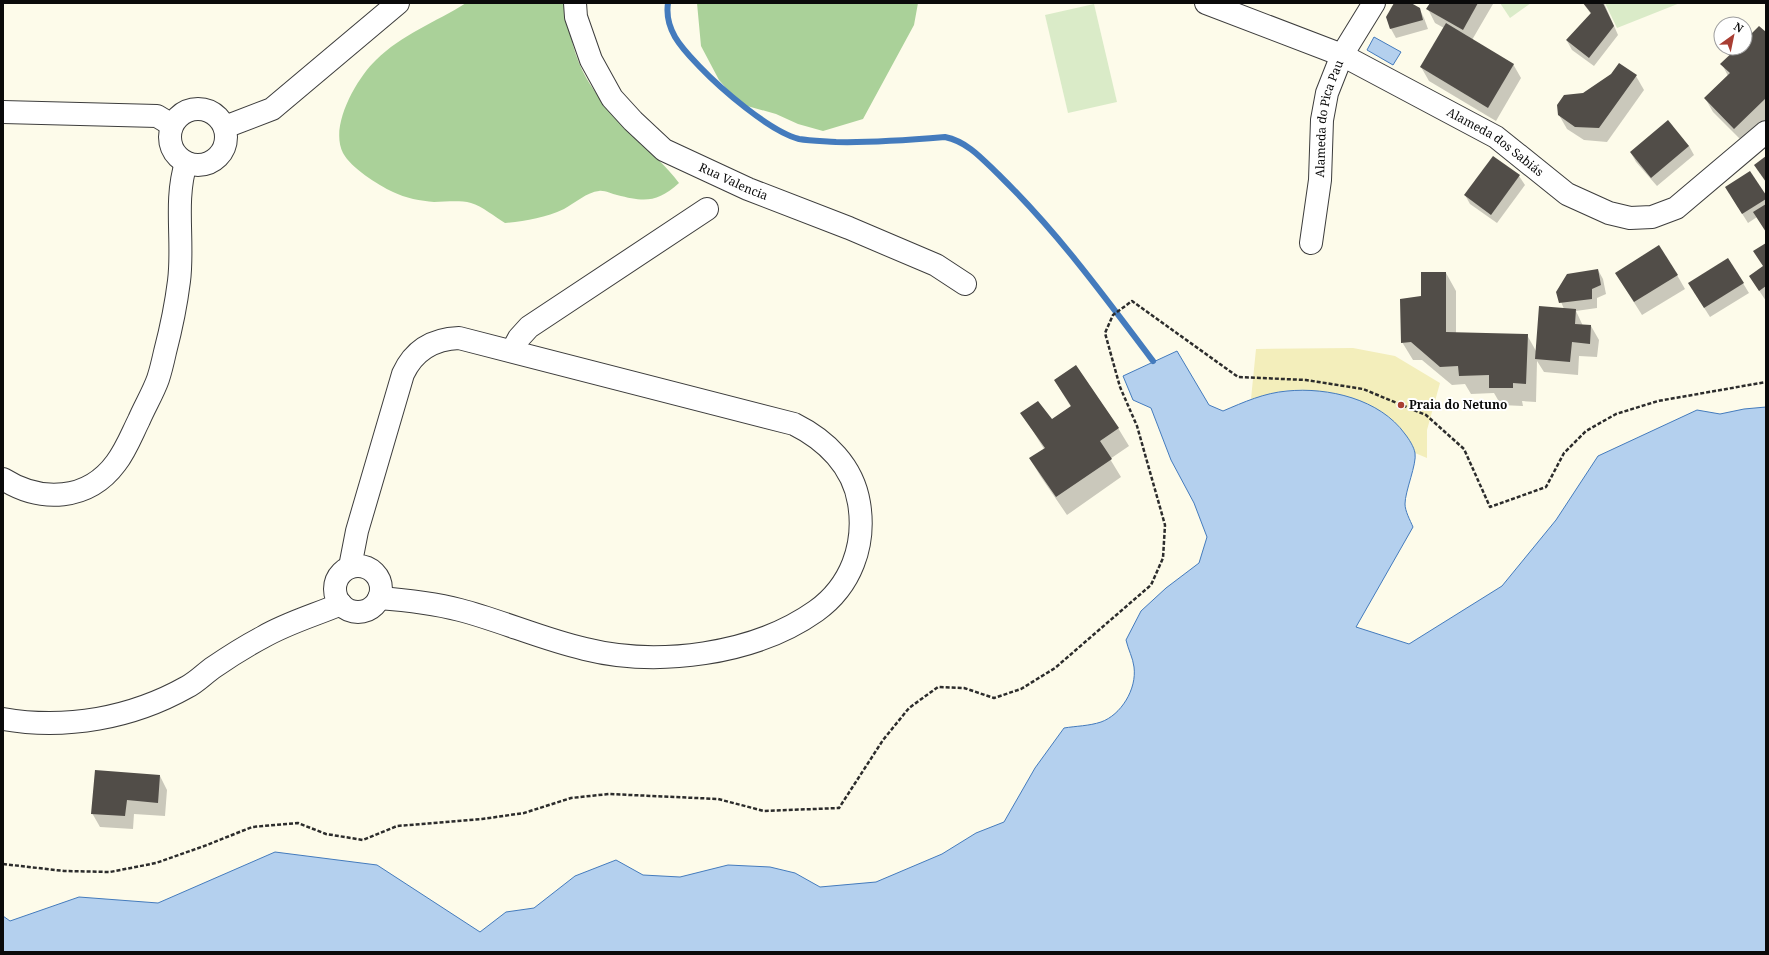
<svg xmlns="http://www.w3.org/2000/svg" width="1769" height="955" font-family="'Noto Serif',serif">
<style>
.forest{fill:#aad199}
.sand{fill:#f3eebb}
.pitch{fill:#daebc8}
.water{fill:#b4d0ee;stroke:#447bbd}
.shadow{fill:#0003}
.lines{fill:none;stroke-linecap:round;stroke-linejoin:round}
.stream{stroke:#447bbd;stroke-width:6}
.building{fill:#514d48}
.minor-casing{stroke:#3d3d3d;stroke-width:24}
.path{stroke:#2c2c2c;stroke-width:2.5;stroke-dasharray:4 2;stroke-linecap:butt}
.minor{stroke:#fff;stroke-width:22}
.poi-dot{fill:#a93e33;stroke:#fff;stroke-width:1.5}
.labels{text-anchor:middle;stroke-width:4;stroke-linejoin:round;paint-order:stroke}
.street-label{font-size:12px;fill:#0a0a0a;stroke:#fff}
.poi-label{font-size:12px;font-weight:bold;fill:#0a0a0a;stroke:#fff;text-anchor:start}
</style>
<rect width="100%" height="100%" fill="#fdfbea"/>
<g class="forest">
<path d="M 466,3 L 567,3 C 570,67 593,95 637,139 C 652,154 666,166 679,183 C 657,203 644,202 617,195 C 612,194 604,190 599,191 C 587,192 575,203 564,209 C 545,218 525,221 505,223 C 495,217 482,206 471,203 C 459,200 446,202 434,202 C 421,201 405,198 393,192 C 378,185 351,168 343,153 C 329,126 357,78 376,60 C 401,35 436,22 466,3 Z"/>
<path d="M 697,3 L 918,3 L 914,25 L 863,119 L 823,131 L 798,124 L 776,114 L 740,104 L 719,80 L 701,46 Z"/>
</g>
<path class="sand" d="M 1353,348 L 1395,356 L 1440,383 L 1427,430 L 1427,458 L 1415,453 C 1397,412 1376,408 1336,398 C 1325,396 1313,391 1303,390 C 1285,389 1268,394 1251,399 L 1256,349 Z"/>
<g class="pitch">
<path d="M 1500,3 L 1531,3 L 1510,18 Z"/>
<path d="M 1605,3 L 1680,3 L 1617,28 Z"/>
<path d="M 1094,4 L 1117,102 L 1068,113 L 1045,15 Z"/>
</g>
<g class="water">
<path d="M 1374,37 L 1401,52 L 1393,65 L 1367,50 Z"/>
<path d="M 1177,351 L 1209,405 L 1223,411 C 1244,402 1264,393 1287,391 C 1328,387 1380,399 1405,434 C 1409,439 1414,447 1415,453 C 1417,464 1405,491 1405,504 C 1405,511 1410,520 1413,527 L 1356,627 L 1409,644 L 1502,586 L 1556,520 L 1598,456 L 1697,410 L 1720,414 L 1744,409 L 1766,407 L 1766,952 L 3,952 L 3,916 L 10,921 L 79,897 L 158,903 L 275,852 L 377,865 L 480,932 L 506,912 L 534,908 L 575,876 L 616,860 L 643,875 L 680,877 L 728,865 L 770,867 L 795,873 L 820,887 L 876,882 L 942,854 L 976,833 L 1004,822 L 1035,768 L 1064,728 C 1076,726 1089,726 1101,722 C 1121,715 1137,689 1134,667 C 1133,658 1128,649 1126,640 L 1141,611 L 1166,588 L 1199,563 L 1207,537 L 1194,503 L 1171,460 L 1151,408 L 1133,400 L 1123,376 Z"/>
</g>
<g class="shadow">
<path d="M 1395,3 L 1409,3 L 1419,8 L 1424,18 L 1428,29 L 1396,38 L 1391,29 L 1387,17 Z"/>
<path d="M 1431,3 L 1493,4 L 1472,40 L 1513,64 L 1521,78 L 1496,121 L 1429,81 L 1421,67 L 1444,28 L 1435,23 L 1428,9 Z"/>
<path d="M 1583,3 L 1604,3 L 1618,35 L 1594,66 L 1572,50 L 1567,41 L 1591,14 Z"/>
<path d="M 1766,34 L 1766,119 L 1743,142 L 1713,112 L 1705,98 L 1728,76 L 1722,64 L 1738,48 L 1745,48 L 1745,41 Z"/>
<path d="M 1636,76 L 1644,90 L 1607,142 L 1584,140 L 1567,129 L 1559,115 Z"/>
<path d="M 1668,122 L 1689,146 L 1694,155 L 1657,186 L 1636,162 L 1631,153 Z"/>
<path d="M 1519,176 L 1525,185 L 1497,223 L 1470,204 L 1465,195 Z"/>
<path d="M 1731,196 L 1766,197 L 1766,232 L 1757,217 L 1748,223 Z"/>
<path d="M 1766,244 L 1766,301 L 1758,289 L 1764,267 Z"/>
<path d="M 1728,259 L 1749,293 L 1710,317 L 1694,292 Z"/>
<path d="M 1598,270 L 1603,279 L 1606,294 L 1597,298 L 1597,308 L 1576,311 L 1583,326 L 1591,326 L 1599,340 L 1597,357 L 1579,356 L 1578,375 L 1544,372 L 1537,361 L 1536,402 L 1522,401 L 1523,406 L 1501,405 L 1494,393 L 1471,394 L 1465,384 L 1452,385 L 1422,360 L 1413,360 L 1402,342 L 1422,297 L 1446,273 L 1456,291 L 1456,333 L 1527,335 L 1536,351 L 1564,309 L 1557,292 Z"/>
<path d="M 1616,274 L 1677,275 L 1685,289 L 1642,315 Z"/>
<path d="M 1055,381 L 1118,428 L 1129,446 L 1110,459 L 1121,477 L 1067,515 L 1041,477 L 1030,459 L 1044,449 L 1022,413 L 1051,421 L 1071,407 Z"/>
<path d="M 160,776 L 167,790 L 165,816 L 134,814 L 133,829 L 100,827 L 92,813 Z"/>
</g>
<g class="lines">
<path class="stream" d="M 668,3 C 664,30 682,48 699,66 C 720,88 769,131 799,139 C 811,141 824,141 836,142 C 873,143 909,140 945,137 C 969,142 984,161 1001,177 C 1058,233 1105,297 1153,361"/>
</g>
<g class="building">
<path d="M 1394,3 L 1411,3 L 1420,8 L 1423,20 L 1390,29 L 1386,17 Z"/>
<path d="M 1430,3 L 1478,3 L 1463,30 L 1426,9 Z"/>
<path d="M 1583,3 L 1603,3 L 1614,26 L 1589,58 L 1566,40 L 1591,13 Z"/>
<path d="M 1446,23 L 1514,64 L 1488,108 L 1420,67 Z"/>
<path d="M 1759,26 L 1766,32 L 1766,98 L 1734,129 L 1704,98 L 1730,73 L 1720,64 L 1737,48 L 1745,48 L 1745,40 Z"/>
<path d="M 1619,63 L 1637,75 L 1599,128 L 1575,127 L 1558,115 L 1557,105 L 1564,95 L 1583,93 L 1611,74 Z"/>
<path d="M 1668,120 L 1689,146 L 1651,178 L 1630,152 Z"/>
<path d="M 1493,156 L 1520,175 L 1491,215 L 1464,195 Z"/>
<path d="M 1766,156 L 1766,182 L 1754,165 Z"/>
<path d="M 1750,171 L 1766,195 L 1766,199 L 1742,214 L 1725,187 Z"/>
<path d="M 1766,204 L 1766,232 L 1753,212 Z"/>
<path d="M 1766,243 L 1766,286 L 1759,291 L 1749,276 L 1763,266 L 1753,251 Z"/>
<path d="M 1659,245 L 1678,275 L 1634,302 L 1615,273 Z"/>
<path d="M 1728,258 L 1744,283 L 1704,308 L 1688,283 Z"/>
<path d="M 1598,269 L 1601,285 L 1592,289 L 1592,299 L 1559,303 L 1556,292 L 1567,274 Z"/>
<path d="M 1421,272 L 1446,272 L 1446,332 L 1528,334 L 1526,384 L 1513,383 L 1513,388 L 1489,388 L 1489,375 L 1459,376 L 1458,366 L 1440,367 L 1411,342 L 1401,343 L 1400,299 L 1421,296 Z"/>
<path d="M 1539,306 L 1576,309 L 1575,324 L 1591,325 L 1590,344 L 1572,342 L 1570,362 L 1535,359 Z"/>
<path d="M 1076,365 L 1119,428 L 1100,441 L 1112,459 L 1056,497 L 1029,458 L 1045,448 L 1020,413 L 1038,401 L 1052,419 L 1071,406 L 1054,380 Z"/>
<path d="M 95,770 L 160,775 L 158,803 L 127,800 L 125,816 L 91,814 Z"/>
</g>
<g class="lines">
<defs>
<g id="minor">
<path id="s1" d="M 575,3 L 576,17 L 591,60 L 612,98 L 633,121 L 664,150 L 748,189 L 849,228 L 936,265 L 965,284"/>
<path id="s2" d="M 1206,3 L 1342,55 L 1496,137 L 1567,194 L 1609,213 L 1630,218 L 1652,217 L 1676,208 L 1766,132"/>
<circle cx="198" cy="137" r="28"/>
<path d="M 3,112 L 157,116 L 172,125"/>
<path d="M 225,127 L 272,109 L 398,3"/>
<path id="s3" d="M 1311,243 L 1320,180 L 1322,120 L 1327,93 L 1342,55 L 1374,3"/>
<path d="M 512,351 L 519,338 L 529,327 L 707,209"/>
<path d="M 3,479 C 41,503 88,501 116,463 C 126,450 132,434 139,420 C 145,406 153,393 158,379 C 161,370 163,361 165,352 C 171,329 176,305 179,281 C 184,242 174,201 186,163"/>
<circle cx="358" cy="589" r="23"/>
<path d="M 350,567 L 357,531 L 403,374 C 414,350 433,339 459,338 L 794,424 C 826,440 853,466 859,503 C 866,545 851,586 816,611 C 754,655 657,667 585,649 C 542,639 502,621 460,610 C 433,603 406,600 379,598"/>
<path d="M 3,719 C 66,730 132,718 187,687 C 197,682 205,673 214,667 C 230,656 246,646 263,637 C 287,623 315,615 341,604"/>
</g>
</defs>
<use href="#minor" class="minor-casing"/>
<path class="path" d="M 3,864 L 64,871 L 110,872 L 156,863 L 207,845 L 252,827 L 298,823 L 326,834 L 363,840 L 397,826 L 482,819 L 524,813 L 571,798 L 609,794 L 718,799 L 764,811 L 839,808 L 883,740 L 909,708 L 938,687 L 964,688 L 994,698 L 1021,689 L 1055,668 L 1151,585 L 1163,558 L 1165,525 L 1137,426 L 1120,387 L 1105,333 L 1113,315 L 1132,301 L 1238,377 L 1306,380 L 1363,389 L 1426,415 L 1464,449 L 1490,507 L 1546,487 L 1564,453 L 1586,431 L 1616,414 L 1658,401 L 1766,382"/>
<use href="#minor" class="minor"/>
</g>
<circle class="poi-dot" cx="1401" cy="405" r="4"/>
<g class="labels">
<g class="street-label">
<text dy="4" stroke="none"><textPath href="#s3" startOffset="126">Alameda do Pica Pau</textPath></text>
<text dy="4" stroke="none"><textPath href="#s2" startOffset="322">Alameda dos Sabiás</textPath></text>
<text dy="4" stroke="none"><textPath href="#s1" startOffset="253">Rua Valencia</textPath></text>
</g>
<g class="poi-label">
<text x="1409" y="409">Praia do Netuno</text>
</g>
</g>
<rect width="1769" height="955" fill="none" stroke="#0a0a0a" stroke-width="8"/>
<g transform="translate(1733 36) rotate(33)"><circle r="19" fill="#ffffff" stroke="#9d9d9d"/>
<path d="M0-3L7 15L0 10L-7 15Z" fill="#a93e33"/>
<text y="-6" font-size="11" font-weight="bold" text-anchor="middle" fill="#0a0a0a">N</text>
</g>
</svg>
